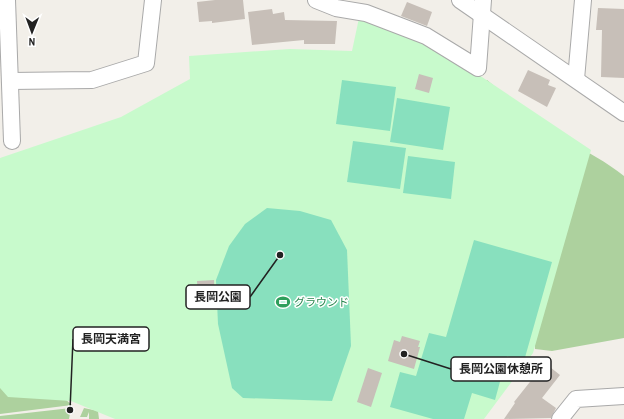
<svg xmlns="http://www.w3.org/2000/svg" width="624" height="419" font-family="'Archivo Narrow','Noto Sans JP',sans-serif">
<style>
.forest{fill:#add19e}
.park{fill:#c8facc}
.pitch{fill:#88e0be}
.building{fill:#c7bfb8}
.lines{fill:none;stroke-linecap:round;stroke-linejoin:round}
.minor-casing{stroke:#a9a9a9;stroke-width:18}
.minor{stroke:#fff;stroke-width:16}
.labels{text-anchor:middle;stroke-width:3;stroke-linejoin:round;paint-order:stroke}
.leisure-label{font-size:11px;fill:#27864d;stroke:#fff;text-anchor:start}
.leader{fill:none;stroke:#222;stroke-width:1.5}
.callout-dot{fill:#222;stroke:#fff;stroke-width:1.5}
.callout{fill:#fff;stroke:#222;stroke-width:1.5}
.callout-label{font-size:12px;text-anchor:middle;font-weight:bold;fill:#222}
</style>
<rect width="100%" height="100%" fill="#f2efe9"/>
<g class="forest">
<path d="M 487,80 C 512,102 540,121 568,140 C 586,152 607,162 624,176 L 624,338 L 552,351 L 535,349 L 535,339 L 481,84 Z"/>
<path d="M 0,349 L 37,375 L 72,405 L 0,414 Z"/>
<path d="M 71,408 L 69,419 L 0,419 L 0,416 Z"/>
<path d="M 84,408 L 98,411 L 99,419 L 89,419 L 89,412 L 87,417 L 80,417 Z"/>
</g>
<path class="park" d="M 359,18 L 420,40 L 458,61 L 591,150 L 533,353 L 484,419 L 115,419 L 71,401 L 8,397 L 0,388 L 0,158 L 121,117 L 190,79 L 189,56 L 290,49 L 352,51 Z"/>
<g class="pitch">
<path d="M 342,80 L 396,87 L 390,131 L 336,124 Z"/>
<path d="M 397,98 L 450,107 L 443,150 L 390,142 Z"/>
<path d="M 353,141 L 406,148 L 400,189 L 347,182 Z"/>
<path d="M 408,156 L 455,162 L 451,199 L 403,193 Z"/>
<path d="M 267,208 L 300,211 L 331,220 L 347,250 L 351,346 L 332,401 L 243,398 L 232,388 L 218,324 L 216,280 L 229,246 L 245,224 Z"/>
<path d="M 474,240 L 552,262 L 524,361 L 507,356 L 495,400 L 472,393 L 464,419 L 433,419 L 390,407 L 400,372 L 416,376 L 429,333 L 446,337 Z"/>
</g>
<g class="building">
<path d="M 215,0 L 243,0 L 245,19 L 212,23 L 212,21 L 199,22 L 197,2 Z"/>
<path d="M 407,2 L 432,12 L 427,26 L 401,16 Z"/>
<path d="M 598,8 L 624,9 L 624,78 L 601,77 L 602,30 L 596,30 Z"/>
<path d="M 272,9 L 273,14 L 284,12 L 285,20 L 337,21 L 335,44 L 304,44 L 304,40 L 252,45 L 248,12 Z"/>
<path d="M 528,70 L 550,80 L 548,85 L 556,88 L 547,107 L 518,91 Z"/>
<path d="M 419,74 L 433,78 L 429,93 L 415,89 Z"/>
<path d="M 214,280 L 215,306 L 199,307 L 197,281 Z"/>
<path d="M 402,336 L 420,341 L 418,347 L 420,347 L 414,369 L 388,361 L 394,340 L 400,342 Z"/>
<path d="M 545,363 L 560,375 L 542,398 L 556,408 L 551,418 L 504,419 L 515,403 L 514,402 Z"/>
<path d="M 368,368 L 382,373 L 371,407 L 357,402 Z"/>
</g>
<g class="lines">
<defs>
<g id="minor">
<path d="M 7,0 L 12,141"/>
<path d="M 316,0 L 336,8 L 366,13 L 426,36 L 478,68 L 483,0"/>
<path d="M 460,0 L 624,113"/>
<path d="M 576,79 L 583,0"/>
<path d="M 10,81 L 92,80 L 146,63 L 153,0"/>
<path d="M 560,419 L 576,399 L 624,396"/>
</g>
</defs>
<use href="#minor" class="minor-casing"/>
<use href="#minor" class="minor"/>
</g>
<defs>
<symbol id="stadium-bare" viewBox="-9 -9 18 18"><path d="M0-5a6.5 5 0 1 0 0 10a6.5 5 0 1 0 0-10ZM-3.5-1.8h7v3.6h-7Z" fill="#2e9e5b" stroke="#fff" stroke-width="2.5" paint-order="stroke"/></symbol>
</defs>
<g fill-rule="evenodd">
<use href="#stadium-bare" x="273" y="292" width="20" height="20"/>
</g>
<g class="labels">
<g class="leisure-label">
<text x="294" y="306">グラウンド</text>
</g>
</g>
<path class="leader" d="M280 255L250 297M70 410L73 339M404 354L451 369"/>
<g class="callout-dot">
<circle cx="280" cy="255" r="4"/>
<circle cx="70" cy="410" r="4"/>
<circle cx="404" cy="354" r="4"/>
</g>
<g class="callout">
<rect x="186" y="285" width="64" height="24" rx="4"/>
<rect x="73" y="327" width="76" height="24" rx="4"/>
<rect x="451" y="357" width="100" height="24" rx="4"/>
</g>
<g class="callout-label">
<text x="218" y="301">長岡公園</text>
<text x="111" y="343">長岡天満宮</text>
<text x="501" y="373">長岡公園休憩所</text>
</g>
<g transform="translate(32 32) rotate(181)" stroke="#ffffff" stroke-width="3" paint-order="stroke">
<path d="M0-3L7 15L0 10L-7 15Z" fill="#222222"/>
<text y="-6" font-size="11" font-weight="bold" text-anchor="middle" fill="#222222">N</text>
</g>
</svg>
